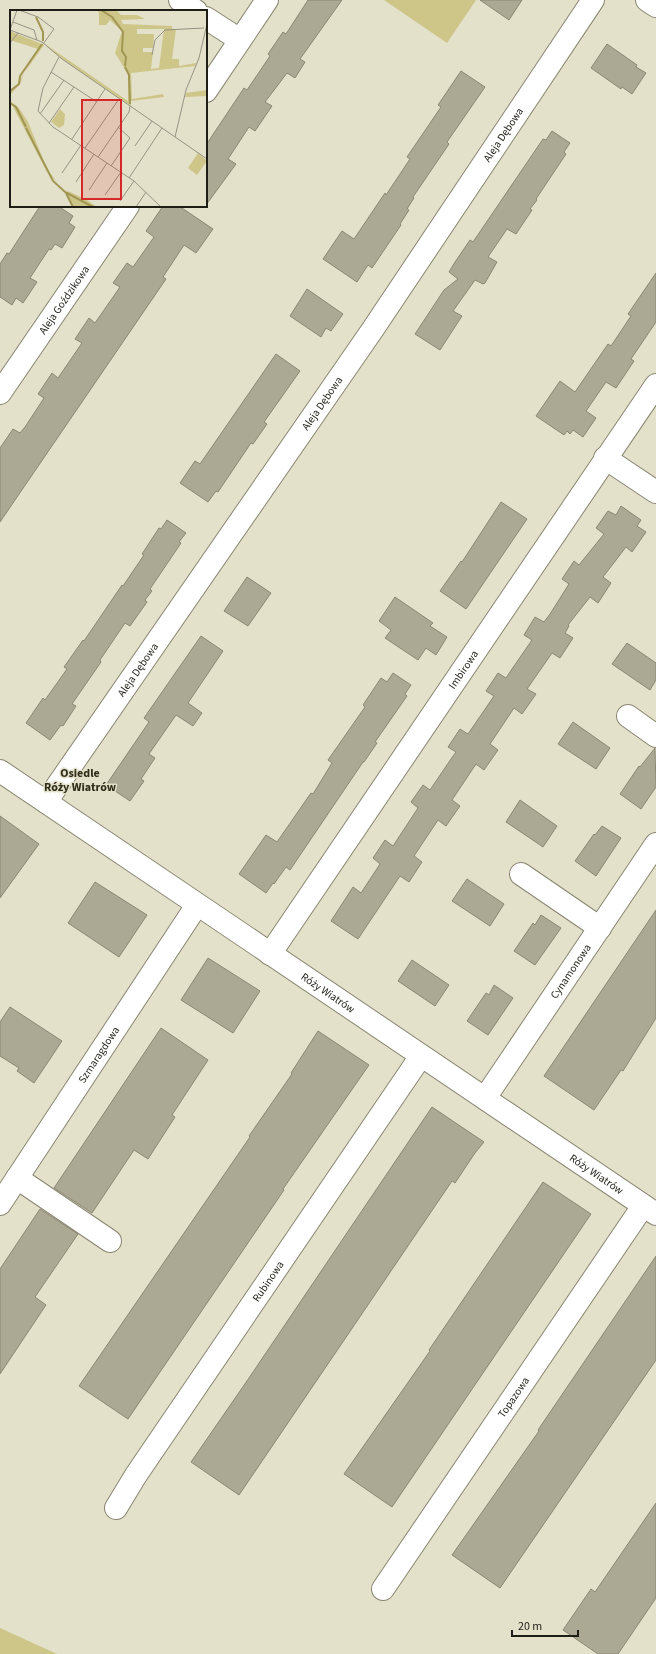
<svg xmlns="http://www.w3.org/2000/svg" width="656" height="1654" font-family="'Source Sans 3',sans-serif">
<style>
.green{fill:#cec588}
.building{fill:#aba893;stroke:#8a8773}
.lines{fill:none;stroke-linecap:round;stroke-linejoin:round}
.minor-casing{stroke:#898671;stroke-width:24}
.minor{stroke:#fff;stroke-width:22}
.labels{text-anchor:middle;stroke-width:3;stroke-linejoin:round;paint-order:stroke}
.street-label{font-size:11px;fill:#1f1e16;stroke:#e4e1cb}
.neighbourhood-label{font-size:12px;font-weight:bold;fill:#2f2c1a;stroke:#e4e1cb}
.inset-river{fill:none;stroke:#a19652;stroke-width:2}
.inset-road{fill:none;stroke:#959383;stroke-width:1}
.view{fill:#d62828;fill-opacity:0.15;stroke:#d62828;stroke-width:2}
.inset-edge{fill:none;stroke:#1f1e16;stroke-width:2}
</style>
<rect width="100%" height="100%" fill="#e4e1cb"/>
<g class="green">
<path d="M 384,0 L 476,0 L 447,43 Z"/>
<path d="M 0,1628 L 57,1654 L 0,1654 Z"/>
</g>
<g class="building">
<path d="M 308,0 L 342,0 L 300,59 L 305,62 L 295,78 L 287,73 L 265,102 L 272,106 L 255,131 L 249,127 L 228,159 L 236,164 L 206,205 L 206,145 L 244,88 L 247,90 L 270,56 L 268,54 L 283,32 L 286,34 Z"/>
<path d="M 480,0 L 522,0 L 509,20 Z"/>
<path d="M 607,44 L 637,65 L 636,67 L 646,73 L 632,94 L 622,87 L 621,89 L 591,68 Z"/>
<path d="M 461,71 L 485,87 L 447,142 L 449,144 L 413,197 L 414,198 L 407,209 L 409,210 L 400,224 L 401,225 L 372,268 L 368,265 L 357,282 L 323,259 L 342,231 L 354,239 L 385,193 L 386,195 L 410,159 L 407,157 L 441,107 L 438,105 Z"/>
<path d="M 552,131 L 570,143 L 564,152 L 566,154 L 536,199 L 537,200 L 530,209 L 532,210 L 516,234 L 507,229 L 488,257 L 497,262 L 485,283 L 483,284 L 475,280 L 453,311 L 462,316 L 440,350 L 415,334 L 444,290 L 458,279 L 449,272 L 455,262 L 470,240 L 473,242 L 543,139 L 546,140 Z"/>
<path d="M 40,206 L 58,206 L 73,216 L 69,223 L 75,227 L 62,248 L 55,244 L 51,250 L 49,249 L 30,278 L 37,282 L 23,303 L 16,298 L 12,305 L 0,297 L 0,264 L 7,253 L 9,254 Z"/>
<path d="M 163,206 L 179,206 L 213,229 L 196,253 L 184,245 L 163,277 L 166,279 L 0,522 L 0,448 L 13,429 L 20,433 L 25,427 L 44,398 L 38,394 L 52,373 L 58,378 L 82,343 L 75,339 L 89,318 L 95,323 L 120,287 L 113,283 L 127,263 L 133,267 L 154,237 L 146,231 Z"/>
<path d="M 656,273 L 656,322 L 631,359 L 634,361 L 616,388 L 606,382 L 586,411 L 596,418 L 583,437 L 573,430 L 570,434 L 567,431 L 564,435 L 536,416 L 560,381 L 575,392 L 608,344 L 611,346 L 631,316 L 628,314 Z"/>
<path d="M 307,289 L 343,314 L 331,331 L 326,328 L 321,337 L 290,316 Z"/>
<path d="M 276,354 L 300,371 L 264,422 L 267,424 L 253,444 L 251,443 L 218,492 L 216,491 L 208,502 L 180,483 L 195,461 L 200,464 Z"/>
<path d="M 501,502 L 527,519 L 466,609 L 440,591 L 461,561 L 462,562 Z"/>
<path d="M 621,506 L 641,520 L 637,526 L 646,532 L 632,552 L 626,547 L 603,577 L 611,583 L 598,603 L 590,597 L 568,625 L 569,626 L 565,633 L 573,638 L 560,658 L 552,653 L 527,689 L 536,694 L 522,714 L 514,708 L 490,744 L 498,750 L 484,770 L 476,764 L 452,800 L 460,806 L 446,826 L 438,820 L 414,856 L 422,862 L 409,882 L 400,876 L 358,939 L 331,921 L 353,887 L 361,893 L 380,864 L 373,858 L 385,840 L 393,846 L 418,808 L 411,802 L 423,785 L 430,790 L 451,759 L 456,752 L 448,747 L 460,729 L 468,734 L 494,696 L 486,691 L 498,673 L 506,678 L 512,669 L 532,640 L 524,635 L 535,617 L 544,622 L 550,614 L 569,584 L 562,579 L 574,561 L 579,565 L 604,534 L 596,528 L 608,511 L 616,515 Z"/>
<path d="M 167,520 L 186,533 L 179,542 L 181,543 L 150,589 L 152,591 L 145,600 L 147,602 L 130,626 L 125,623 L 100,660 L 101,662 L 72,704 L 76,706 L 63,726 L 61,725 L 50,740 L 26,723 L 43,698 L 45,700 L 67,669 L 64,667 L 83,640 L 84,641 L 122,585 L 123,586 L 144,555 L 142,554 L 159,528 L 161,529 Z"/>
<path d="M 247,577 L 271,593 L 248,626 L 224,611 Z"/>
<path d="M 395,597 L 433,623 L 430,626 L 447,637 L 436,655 L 426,648 L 418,660 L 385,638 L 391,630 L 379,621 Z"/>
<path d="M 201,636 L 223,651 L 188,703 L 202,713 L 193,726 L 176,715 L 149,754 L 155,758 L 141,779 L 144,781 L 130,801 L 106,785 L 149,722 L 144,718 Z"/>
<path d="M 627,643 L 656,663 L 656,680 L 650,690 L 612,664 Z"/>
<path d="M 393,673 L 411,685 L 405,694 L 407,696 L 375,742 L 377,743 L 364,762 L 363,762 L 290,870 L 286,867 L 274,884 L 273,883 L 266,893 L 239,874 L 266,835 L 277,842 L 311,793 L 313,794 L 332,763 L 328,760 L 365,707 L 363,705 L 381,678 L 387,682 Z"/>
<path d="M 573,722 L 610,748 L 596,769 L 558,744 Z"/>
<path d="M 655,748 L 656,787 L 641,809 L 620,794 L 639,766 L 640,767 Z"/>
<path d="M 520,800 L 557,826 L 543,847 L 506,822 Z"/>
<path d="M 0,816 L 39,844 L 0,898 Z"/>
<path d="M 602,826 L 621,838 L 596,876 L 575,861 L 594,834 L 595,835 Z"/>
<path d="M 467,879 L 504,904 L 490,926 L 452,901 Z"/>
<path d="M 95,882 L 147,915 L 119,957 L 68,923 Z"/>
<path d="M 656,910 L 656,1018 L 623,1071 L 621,1070 L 594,1110 L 544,1076 Z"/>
<path d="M 541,915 L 561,928 L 535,965 L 514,951 L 533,923 L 535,925 Z"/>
<path d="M 208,958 L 260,991 L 233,1033 L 181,1000 Z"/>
<path d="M 412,960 L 449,985 L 435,1006 L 398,981 Z"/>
<path d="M 494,985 L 513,998 L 488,1035 L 467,1021 L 486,993 L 489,995 Z"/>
<path d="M 10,1007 L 62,1041 L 34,1083 L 17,1071 L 19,1068 L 0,1056 L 0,1022 Z"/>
<path d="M 161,1028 L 208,1060 L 172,1115 L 175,1117 L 148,1159 L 134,1150 L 92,1213 L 54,1188 Z"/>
<path d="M 318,1031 L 369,1065 L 283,1189 L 284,1190 L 128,1419 L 79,1386 L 250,1137 L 249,1136 L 292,1074 L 291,1073 Z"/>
<path d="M 432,1107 L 484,1142 L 475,1153 L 455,1183 L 452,1181 L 239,1495 L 191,1462 L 249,1378 Z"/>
<path d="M 543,1182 L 591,1214 L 392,1507 L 344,1474 L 430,1351 L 429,1350 Z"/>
<path d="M 40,1209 L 78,1234 L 35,1297 L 46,1305 L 0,1374 L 0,1269 Z"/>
<path d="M 656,1256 L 656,1360 L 500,1588 L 452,1555 L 539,1431 L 538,1430 Z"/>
<path d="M 656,1503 L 656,1598 L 618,1654 L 598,1654 L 563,1630 L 591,1589 L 595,1592 Z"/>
</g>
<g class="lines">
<defs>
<g id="minor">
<path d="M 180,0 L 196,11"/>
<path d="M 647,0 L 656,6"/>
<path d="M 206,18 L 240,40"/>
<path d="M 206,91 L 267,0"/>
<path id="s1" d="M 0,393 L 128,206"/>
<path d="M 605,458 L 656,492"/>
<path d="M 628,716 L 656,736"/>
<path id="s2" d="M 0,771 L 656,1214"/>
<path id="s3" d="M 46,802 L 373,329 L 593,0"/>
<path d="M 521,874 L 600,928"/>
<path id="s4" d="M 270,954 L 656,385"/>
<path id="s5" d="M 485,1098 L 656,844"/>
<path d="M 17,1178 L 110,1241"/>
<path id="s6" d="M 0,1204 L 197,905"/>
<path id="s7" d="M 116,1508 L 136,1475 L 421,1056"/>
<path id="s8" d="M 383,1589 L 643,1206"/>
</g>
</defs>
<use href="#minor" class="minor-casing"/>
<use href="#minor" class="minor"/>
</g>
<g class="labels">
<g class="street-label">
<text dy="4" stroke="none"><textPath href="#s3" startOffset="809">Aleja Dębowa</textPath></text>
<text dy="4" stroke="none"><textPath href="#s1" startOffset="113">Aleja Goździkowa</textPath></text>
<text dy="4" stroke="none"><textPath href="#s3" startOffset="485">Aleja Dębowa</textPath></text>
<text dy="4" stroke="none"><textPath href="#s4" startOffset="344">Imbirowa</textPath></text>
<text dy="4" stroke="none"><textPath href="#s3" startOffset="161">Aleja Dębowa</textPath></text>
<text dy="4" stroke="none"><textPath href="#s5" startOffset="153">Cynamonowa</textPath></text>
<text dy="4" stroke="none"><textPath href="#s2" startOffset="396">Róży Wiatrów</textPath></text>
<text dy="4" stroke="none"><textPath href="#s6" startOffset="179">Szmaragdowa</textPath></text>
<text dy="4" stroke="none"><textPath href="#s2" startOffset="720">Róży Wiatrów</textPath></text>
<text dy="4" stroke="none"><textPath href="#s7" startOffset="273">Rubinowa</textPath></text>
<text dy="4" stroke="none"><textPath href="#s8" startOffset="232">Topazowa</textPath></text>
</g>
<g class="neighbourhood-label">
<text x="80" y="777">Osiedle<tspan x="80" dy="14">Róży Wiatrów</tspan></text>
</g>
</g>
<g transform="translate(10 10)">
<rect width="197" height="197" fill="#e4e1cb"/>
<path d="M 87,0 L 106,0 L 111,5 L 127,5 L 135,9 L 111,10 L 113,14 L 162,16 L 162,19 L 166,19 L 162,49 L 169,49 L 169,56 L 186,53 L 185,56 L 121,63 L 122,89 L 153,84 L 154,87 L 121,91 L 121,96 L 51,48 L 32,32 L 118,91 L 118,64 L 105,43 L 112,21 L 100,10 L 96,15 L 89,15 L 89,3 ZM 127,19 L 154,19 L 149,58 L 141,59 L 143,42 L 133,42 L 133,38 L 143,38 L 144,24 L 127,24 ZM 0,21 L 34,35 L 14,63 L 10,74 L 0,85 L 0,80 L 7,75 L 28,39 L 0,30 ZM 197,80 L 197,86 L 175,87 L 176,83 ZM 0,91 L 9,98 L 18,112 L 37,159 L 48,173 L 37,162 ZM 50,99 L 55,104 L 54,115 L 49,118 L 41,112 ZM 188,143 L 197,151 L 187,165 L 178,158 ZM 58,181 L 77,190 L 87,197 L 62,197 L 56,184 Z" fill="#cec588" fill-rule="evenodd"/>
<path class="inset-river" d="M 91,0 L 102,7 L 113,22 L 112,41 L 116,47 L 115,56M 26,7 L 33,22 L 33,31M 115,57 L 119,65 L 120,94M 0,81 L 9,74 L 10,66 L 32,34M 0,93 L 6,97 L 16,117M 16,118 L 43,171 L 55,182 L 83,197M 56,183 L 63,197"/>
<path class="inset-road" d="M 9,0 L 28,7 L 44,19 L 33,34M 3,12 L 24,20 L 27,30M 0,20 L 32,32 L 52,49 L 197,149M 0,20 L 7,0M 0,33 L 8,23M 142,45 L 145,30 L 155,20 L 194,18M 49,47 L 33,78 L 28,101 L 43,117 L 124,171 L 151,197M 41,62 L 87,92M 30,104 L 54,70M 39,113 L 64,77M 165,127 L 176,80 L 189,48 L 197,14M 62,129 L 95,79M 125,136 L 142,111M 75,138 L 109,89M 88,147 L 119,102 L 120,96M 101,156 L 120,128 L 108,117M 52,163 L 71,135M 119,168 L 152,118M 66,172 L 84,144M 79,180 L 97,153M 95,185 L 111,162M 110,191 L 124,171M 126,197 L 136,182"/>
<path class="view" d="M 72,90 L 111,90 L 111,189 L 72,189 Z"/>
<rect width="197" height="197" class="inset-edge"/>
</g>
<path d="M512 1630v6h66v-6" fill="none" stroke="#1f1e16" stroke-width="2"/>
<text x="518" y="1630" font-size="12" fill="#1f1e16" stroke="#e4e1cb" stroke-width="3" paint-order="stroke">20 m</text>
</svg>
